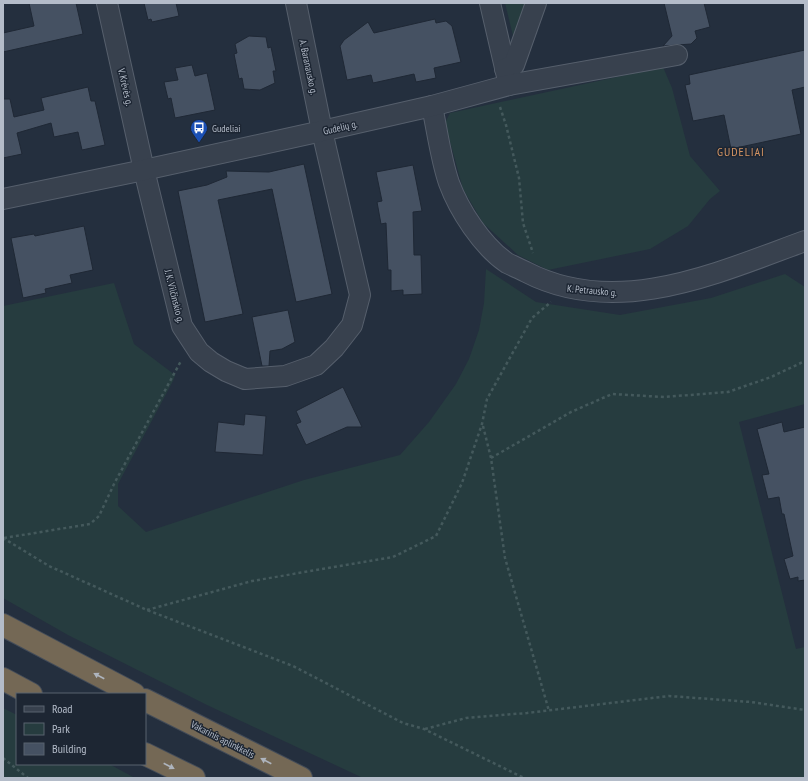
<svg xmlns="http://www.w3.org/2000/svg" width="808" height="781" font-family="'PT Sans Narrow',sans-serif">
<style>
.green{fill:#263c3f}
.building{fill:#455162;stroke:#1f2835}
.lines{fill:none;stroke-linecap:round;stroke-linejoin:round}
.street-casing{stroke:#565f6c;stroke-width:22}
.highway-casing{stroke:#434c59;stroke-width:24}
.path{stroke:#44595c;stroke-width:2.5;stroke-dasharray:3 3;stroke-linecap:butt}
.street{stroke:#38414e;stroke-width:20}
.highway{stroke:#746855;stroke-width:22}
.oneway{fill:#aeb4bd}
.labels{text-anchor:middle;stroke-width:3;stroke-linejoin:round;paint-order:stroke}
.street-label{font-size:10px;fill:#b4bcc9;stroke:#1d2633}
.poi-label{font-size:10px;fill:#b4bcc9;stroke:#1d2633;text-anchor:start}
.quarter-label{font-size:12px;letter-spacing:1px;fill:#d59563;stroke:#1d2633}
</style>
<rect width="100%" height="100%" fill="#242f3e"/>
<g class="green">
<path d="M 505,3 L 528,3 L 515,44 Z"/>
<path d="M 663,67 L 672,88 L 690,156 L 720,191 L 710,199 L 688,226 L 650,249 L 548,270 L 518,255 L 483,223 L 463,189 L 445,123 L 450,113 Z"/>
<path d="M 486,269 L 536,302 L 620,315 L 711,298 L 785,274 L 805,287 L 805,404 L 739,422 L 796,649 L 805,647 L 805,778 L 363,778 L 207,705 L 68,635 L 3,598 L 3,306 L 114,283 L 134,344 L 175,375 L 173,381 L 118,484 L 118,506 L 146,532 L 304,480 L 400,455 L 429,422 L 456,384 L 469,359 L 479,330 L 484,303 Z"/>
<path d="M 3,708 L 17,715 L 17,764 L 109,764 L 135,778 L 3,778 Z"/>
</g>
<g class="building">
<path d="M 29,3 L 76,3 L 83,34 L 3,52 L 3,33 L 34,26 Z"/>
<path d="M 144,3 L 176,3 L 179,16 L 152,22 L 151,19 L 148,20 Z"/>
<path d="M 664,3 L 704,3 L 710,27 L 695,31 L 697,38 L 691,44 L 663,46 L 672,36 Z"/>
<path d="M 435,19 L 436,23 L 446,21 L 452,26 L 461,62 L 434,68 L 436,78 L 416,82 L 414,74 L 373,83 L 371,75 L 347,80 L 340,46 L 344,40 L 368,22 L 374,33 Z"/>
<path d="M 249,36 L 266,37 L 268,48 L 271,47 L 276,71 L 273,71 L 275,83 L 260,90 L 244,89 L 242,78 L 239,79 L 234,54 L 237,53 L 235,44 Z"/>
<path d="M 805,50 L 805,87 L 792,90 L 801,134 L 731,149 L 724,115 L 693,121 L 685,85 L 690,84 L 689,75 Z"/>
<path d="M 192,65 L 195,76 L 207,73 L 215,110 L 175,118 L 171,98 L 168,99 L 164,82 L 178,80 L 175,68 Z"/>
<path d="M 88,87 L 91,101 L 95,101 L 105,145 L 82,150 L 78,132 L 54,137 L 51,123 L 17,133 L 22,154 L 3,158 L 3,99 L 10,99 L 14,117 L 44,110 L 41,98 Z"/>
<path d="M 304,164 L 332,294 L 296,302 L 272,189 L 218,200 L 243,314 L 205,322 L 178,191 L 207,185 L 227,177 L 226,171 L 269,172 Z"/>
<path d="M 413,165 L 422,211 L 413,212 L 414,255 L 421,255 L 422,294 L 403,295 L 403,290 L 391,291 L 391,270 L 388,270 L 386,223 L 381,224 L 377,202 L 382,201 L 376,172 Z"/>
<path d="M 84,226 L 93,270 L 70,275 L 72,283 L 45,289 L 46,293 L 23,298 L 11,238 L 34,234 L 35,236 Z"/>
<path d="M 288,310 L 295,342 L 282,349 L 270,351 L 269,366 L 262,366 L 252,317 Z"/>
<path d="M 343,387 L 362,427 L 347,427 L 306,445 L 296,424 L 301,422 L 296,411 Z"/>
<path d="M 245,414 L 266,416 L 263,455 L 215,452 L 218,422 L 244,425 Z"/>
<path d="M 782,422 L 784,432 L 805,427 L 805,580 L 798,581 L 798,577 L 790,579 L 784,559 L 793,556 L 784,514 L 782,514 L 779,497 L 768,499 L 762,475 L 769,474 L 757,429 Z"/>
</g>
<g class="lines">
<defs>
<g id="street">
<path d="M 107,3 L 144,170 L 182,326 L 199,352 L 211,362 L 226,371 L 245,379 L 285,376 L 316,365 L 334,348 L 352,325 L 360,295 L 322,131 L 296,3"/>
<path d="M 490,3 L 509,85"/>
<path d="M 505,69 L 514,65 L 536,3"/>
<path d="M 432,106 C 437,130 441,160 449,183 C 459,210 482,246 507,263 C 513,266 520,269 526,272 C 617,319 717,273 805,241"/>
<path d="M 3,199 L 144,170 L 322,131 L 432,106 L 509,85 L 677,55"/>
</g>
<g id="highway">
<path d="M 3,625 L 134,694"/>
<path d="M 3,679 L 31,694"/>
<path d="M 145,700 L 301,778"/>
<path d="M 145,754 L 194,778"/>
</g>
</defs>
<use href="#street" class="street-casing"/>
<use href="#highway" class="highway-casing"/>
<g class="path">
<path d="M 500,107 L 506,125 L 519,178 L 523,223 L 533,253"/>
<path d="M 483,426 L 491,458 L 505,558 L 549,711"/>
<path d="M 491,458 L 571,412 L 612,394 L 664,397 L 728,392 L 771,377 L 805,361"/>
<path d="M 3,538 L 49,566 L 147,610 L 293,666 L 403,723 L 424,729 L 524,778"/>
<path d="M 4,538 L 90,524 L 99,516 L 115,482 L 181,361"/>
<path d="M 147,610 L 252,581 L 393,557 L 436,536 L 462,483 L 482,424 L 487,399 L 532,318 L 551,302"/>
<path d="M 425,729 L 466,718 L 527,713 L 669,696 L 751,702 L 805,710"/>
<path d="M 3,758 L 28,778"/>
</g>
<use href="#street" class="street"/>
<use href="#highway" class="highway"/>
</g>
<defs><path id="oneway-solid" d="M-6-.8H1V-3.2L6.5 0L1 3.2V.8H-6Z"/></defs>
<g class="oneway">
<use href="#oneway-solid" transform="translate(99 676) rotate(-152)"/>
<use href="#oneway-solid" transform="translate(266 761) rotate(-153)"/>
<use href="#oneway-solid" transform="translate(169 766) rotate(27)"/>
</g>
<defs>
<symbol id="bus-pin" viewBox="-11 -11 22 30"><path d="M0 17L-7.5 6A9.5 9.5 0 1 1 7.5 6Z" fill="#1a4fb4" stroke="#1d2633"/><path d="M-5-6H5V4H4V6H2V4H-2V6H-4V4H-5ZM-3.5-4V0h7V-4ZM-3.5 1.2v1.5H-2V1.2ZM2 1.2v1.5H3.5V1.2Z" fill="#fff"/></symbol>
</defs>
<g fill-rule="evenodd">
<use href="#bus-pin" x="189" y="118" width="20" height="27"/>
</g>
<g class="labels">
<g class="street-label">
<text transform="translate(309 67) rotate(78)" y="4">A. Baranausko g.</text>
<text transform="translate(126 87) rotate(77)" y="4">V. Krėvės g.</text>
<text transform="translate(340 127) rotate(-13)" y="4">Gudelių g.</text>
<text transform="translate(592 290) rotate(5)" y="4">K. Petrausko g.</text>
<text transform="translate(175 296) rotate(76)" y="4">J. K. Vilčinskio g.</text>
<text transform="translate(223 739) rotate(27)" y="4">Vakarinis aplinkkelis</text>
</g>
<g class="poi-label">
<text x="212" y="132">Gudeliai</text>
</g>
<g class="quarter-label">
<text x="741" y="156">GUDELIAI</text>
</g>
</g>
<rect width="808" height="781" fill="none" stroke="#b4bcc9" stroke-width="8"/>
<rect x="16" y="693" width="130" height="72" fill="#1d2633" stroke="#59626f"/>
<rect x="24" y="706" width="20" height="6" fill="#38414e" stroke="#59626f"/>
<text x="52" y="713" font-size="12" fill="#b4bcc9">Road</text>
<rect x="24" y="723" width="20" height="12" fill="#263c3f" stroke="#59626f"/>
<text x="52" y="733" font-size="12" fill="#b4bcc9">Park</text>
<rect x="24" y="743" width="20" height="12" fill="#455162" stroke="#59626f"/>
<text x="52" y="753" font-size="12" fill="#b4bcc9">Building</text>
</svg>
